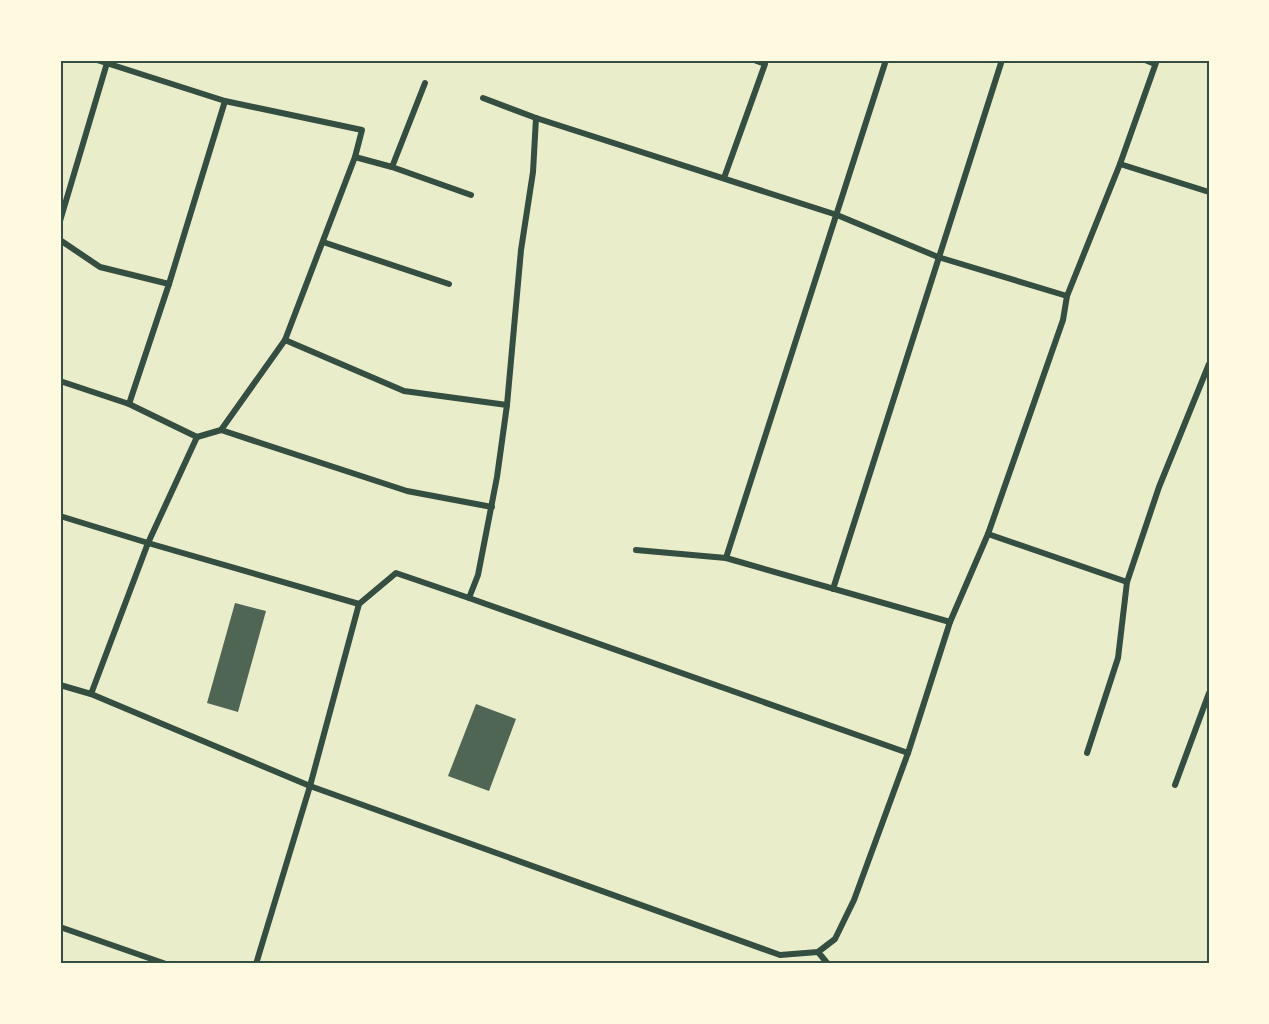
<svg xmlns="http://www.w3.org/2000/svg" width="1269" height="1024" font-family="'Archivo Narrow',sans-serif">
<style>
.building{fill:#4f6655}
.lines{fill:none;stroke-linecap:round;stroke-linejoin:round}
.minor{stroke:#344e41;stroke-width:6}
.neatline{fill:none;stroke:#344e41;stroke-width:2}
</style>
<rect width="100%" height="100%" fill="#e9edc9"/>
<g class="building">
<path d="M 235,603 L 266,611 L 238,712 L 207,703 Z"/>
<path d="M 476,704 L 516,719 L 489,791 L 448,776 Z"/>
</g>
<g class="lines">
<g class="minor">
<path d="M 97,60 L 225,101 L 362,130 L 355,157 L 285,340 L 221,430 L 197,437"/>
<path d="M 886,60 L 726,558 L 950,622"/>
<path d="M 1145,60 L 1155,64"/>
<path d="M 483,98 L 536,118 L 837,215 L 938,257 L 1067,296"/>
<path d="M 355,157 L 392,167 L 471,195"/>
<path d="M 1120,164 L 1209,192"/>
<path d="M 392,167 L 425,83"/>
<path d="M 724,178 L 765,64 L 754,60"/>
<path d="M 60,221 L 107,63"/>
<path d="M 60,240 L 100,267 L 169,284 L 225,101"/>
<path d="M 323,242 L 449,284"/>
<path d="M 285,340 L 404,391 L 507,405"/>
<path d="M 60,381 L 129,404 L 197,437 L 148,543 L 91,694"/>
<path d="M 129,404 L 169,284"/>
<path d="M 221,430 L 407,491 L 492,507"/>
<path d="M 60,516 L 148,543 L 359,604"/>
<path d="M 988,534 L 1127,582"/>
<path d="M 636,550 L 726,558"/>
<path d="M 833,589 L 1002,60"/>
<path d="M 469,598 L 908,753"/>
<path d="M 60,685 L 91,694 L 310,786 L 780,955 L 818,952 L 835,939 L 854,900 L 908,753 L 950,622 L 988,534 L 1063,320 L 1067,296 L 1120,164 L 1157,60"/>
<path d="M 1087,753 L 1118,658 L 1127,582 L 1159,487 L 1209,364"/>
<path d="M 1175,785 L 1209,693"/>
<path d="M 60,927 L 166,964"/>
<path d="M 818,952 L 828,964"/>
<path d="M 256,964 L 310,786 L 359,604 L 396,573 L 469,598 L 478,575 L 497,477 L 507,405 L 521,250 L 533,172 L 536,118"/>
</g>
</g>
<rect width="1269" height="1024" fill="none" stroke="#fefae0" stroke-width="123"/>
<rect x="62" y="62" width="1146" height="900" class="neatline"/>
</svg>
